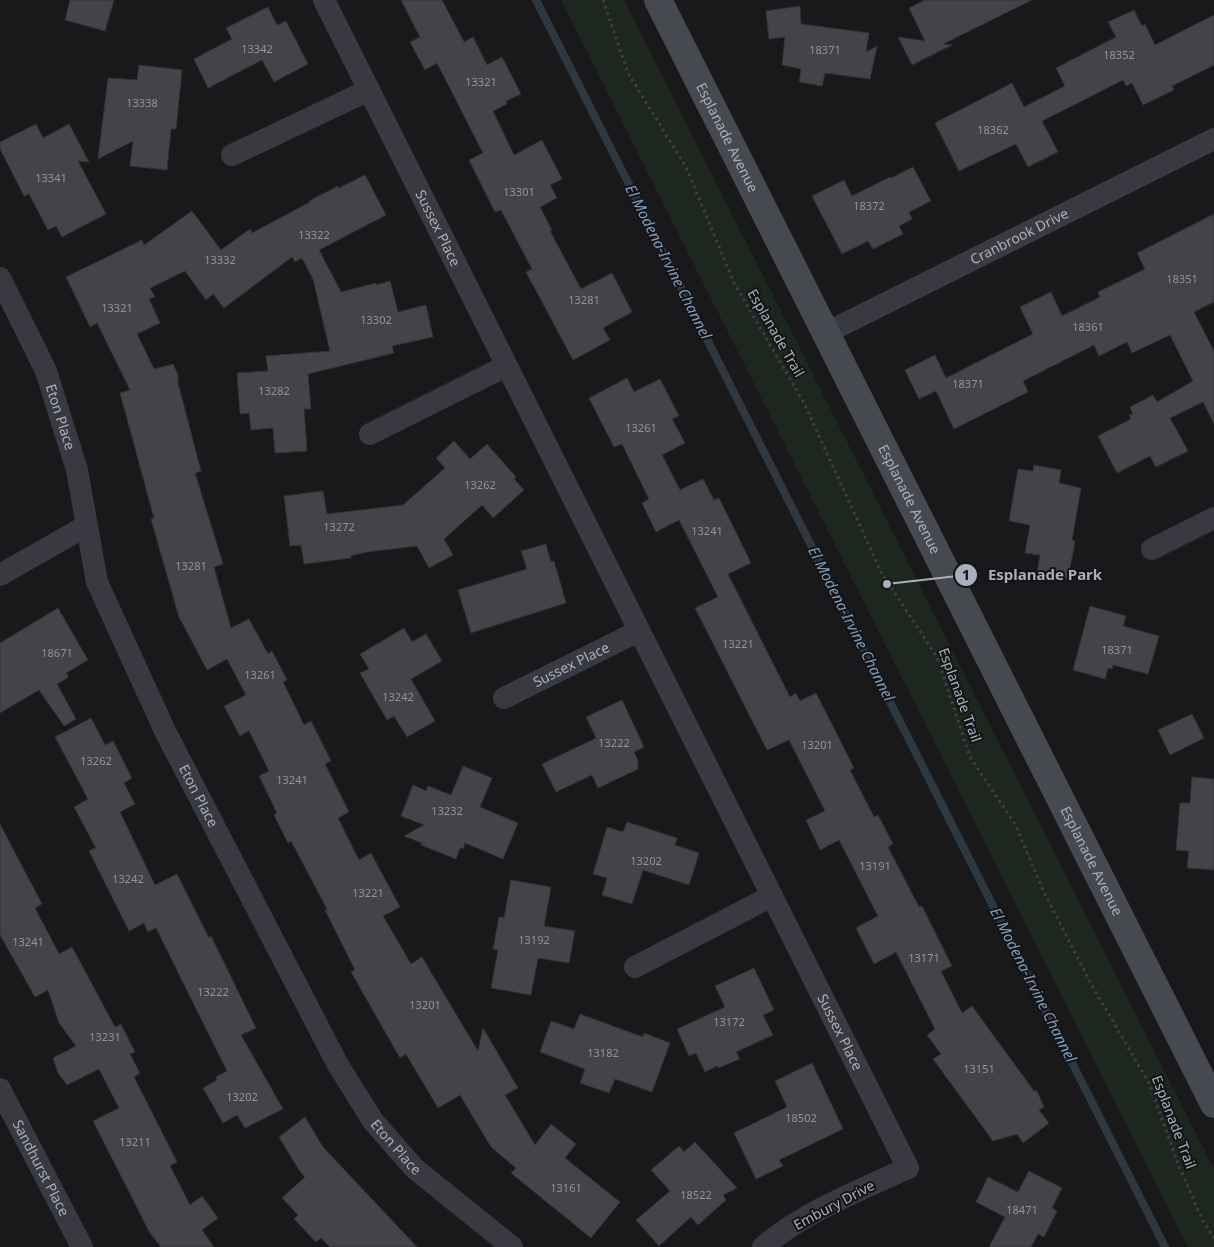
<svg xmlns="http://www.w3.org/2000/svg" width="1214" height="1247" font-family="'Noto Sans',sans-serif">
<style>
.green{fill:#1e271f}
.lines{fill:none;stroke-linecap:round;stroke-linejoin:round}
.stream{stroke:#2d3841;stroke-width:8}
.building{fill:#434348;stroke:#323237}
.path{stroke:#3f4148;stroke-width:3;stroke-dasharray:2.5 4;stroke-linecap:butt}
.street{stroke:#393a41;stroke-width:22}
.secondary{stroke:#474951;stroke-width:28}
.labels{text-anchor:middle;stroke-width:4;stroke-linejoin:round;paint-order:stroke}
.number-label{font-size:11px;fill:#90949f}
.street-label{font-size:14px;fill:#aaafbc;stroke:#141416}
.water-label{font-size:15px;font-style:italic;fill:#7e9dba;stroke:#141416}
.leader{fill:none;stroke:#aaafbc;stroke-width:2}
.callout-dot{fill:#aaafbc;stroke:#141416;stroke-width:2}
.mark-label{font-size:15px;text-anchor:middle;font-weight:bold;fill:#111}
.callout-label{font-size:15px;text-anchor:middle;font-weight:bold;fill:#aaafbc;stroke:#141416;stroke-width:4;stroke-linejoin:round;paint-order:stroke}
</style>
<rect width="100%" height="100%" fill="#19191b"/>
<path class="green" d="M 561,0 L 624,0 L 1214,1169 L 1214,1247 L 1188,1247 Z"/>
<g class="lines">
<path class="stream" d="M 536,0 L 1165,1247"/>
</g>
<g class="building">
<path d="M 70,0 L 114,0 L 105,31 L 65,20 Z"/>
<path d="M 401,0 L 442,0 L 464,42 L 473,37 L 487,65 L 502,57 L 521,94 L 506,101 L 507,104 L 493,111 L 514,155 L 542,140 L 562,179 L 550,185 L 557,198 L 540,207 L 552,230 L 550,231 L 581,289 L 612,273 L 632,312 L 603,328 L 610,340 L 573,360 L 526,272 L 532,269 L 501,210 L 495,212 L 469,160 L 483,153 L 437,63 L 425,70 L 410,42 L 420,37 Z"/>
<path d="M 925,0 L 1032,0 L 943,44 L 952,45 L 912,65 L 898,37 L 925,41 L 909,8 Z"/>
<path d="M 800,6 L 801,24 L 869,33 L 866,52 L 877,46 L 870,79 L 825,73 L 822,86 L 799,82 L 801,69 L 782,65 L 785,37 L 769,39 L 766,11 Z"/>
<path d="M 268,7 L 277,25 L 286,21 L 308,64 L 274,82 L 262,60 L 208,88 L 194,59 L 232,39 L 226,28 Z"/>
<path d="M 1134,10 L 1142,26 L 1145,24 L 1155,45 L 1214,15 L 1214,65 L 1172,86 L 1174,90 L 1143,105 L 1132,83 L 1126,86 L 1123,80 L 1042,121 L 1058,152 L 1028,167 L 1016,144 L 959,171 L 935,123 L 1012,83 L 1024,107 L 1065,86 L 1056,68 L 1116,37 L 1108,22 Z"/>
<path d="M 139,65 L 182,70 L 176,129 L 171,129 L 167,170 L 130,166 L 133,141 L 98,159 L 108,78 L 137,80 Z"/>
<path d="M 36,124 L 43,138 L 69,124 L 89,162 L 78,161 L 106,214 L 62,237 L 56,226 L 48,230 L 29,194 L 24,196 L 0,149 L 0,142 Z"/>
<path d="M 913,167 L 931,201 L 909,212 L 912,219 L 899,226 L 903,234 L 873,249 L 868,241 L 842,254 L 812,196 L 844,180 L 852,196 L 890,177 L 891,178 Z"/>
<path d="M 365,175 L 386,215 L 319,250 L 341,292 L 376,283 L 376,285 L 390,281 L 398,312 L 426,305 L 433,337 L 392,346 L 394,353 L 308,374 L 311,409 L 304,409 L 307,451 L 275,453 L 273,428 L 251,430 L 249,413 L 240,414 L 237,373 L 268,371 L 266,356 L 330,351 L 313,279 L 302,258 L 295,262 L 292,257 L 224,308 L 213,294 L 206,300 L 185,271 L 150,288 L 155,297 L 149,299 L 160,323 L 137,334 L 154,369 L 173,364 L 178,375 L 178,383 L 201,471 L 195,473 L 223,564 L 214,567 L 231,628 L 249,619 L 268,654 L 272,651 L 287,680 L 283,682 L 304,725 L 311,721 L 331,761 L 325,764 L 349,812 L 338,818 L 359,860 L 371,853 L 400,907 L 383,916 L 411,964 L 422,957 L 478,1051 L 483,1028 L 518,1088 L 505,1095 L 535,1145 L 551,1124 L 576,1144 L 565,1158 L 620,1202 L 591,1238 L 511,1173 L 516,1168 L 491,1147 L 460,1095 L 438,1108 L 406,1054 L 400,1058 L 351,972 L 355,970 L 325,910 L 327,909 L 291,841 L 288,843 L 274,815 L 277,813 L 259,776 L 269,771 L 249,731 L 240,736 L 224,706 L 246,695 L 227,659 L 207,670 L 179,617 L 151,519 L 154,518 L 120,393 L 130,390 L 97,323 L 90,327 L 66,277 L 142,240 L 144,245 L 192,211 L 221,250 L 250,229 L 252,233 L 310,202 L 309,201 L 338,186 L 339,188 Z"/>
<path d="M 1214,214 L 1214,302 L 1194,312 L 1214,351 L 1214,424 L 1203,402 L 1170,418 L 1188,451 L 1156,467 L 1150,456 L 1117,473 L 1098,436 L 1131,419 L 1129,415 L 1133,414 L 1130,407 L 1153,395 L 1157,402 L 1193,381 L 1170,335 L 1132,353 L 1127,342 L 1099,356 L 1094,345 L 1023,381 L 1028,392 L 954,429 L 936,391 L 919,399 L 905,370 L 935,355 L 946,378 L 1033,334 L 1020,307 L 1051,292 L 1062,316 L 1100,297 L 1098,292 L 1145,269 L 1137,253 Z"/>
<path d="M 627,378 L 634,392 L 660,379 L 679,416 L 672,419 L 685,443 L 662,455 L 680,490 L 703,479 L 714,500 L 719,498 L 751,563 L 728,574 L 790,697 L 796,693 L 800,701 L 816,693 L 854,768 L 850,770 L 874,817 L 878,815 L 893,844 L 888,847 L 919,907 L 922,906 L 952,966 L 941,971 L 962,1013 L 972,1006 L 1034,1091 L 1037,1091 L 1044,1107 L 1039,1110 L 1049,1123 L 1023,1143 L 1017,1134 L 993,1141 L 933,1059 L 941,1054 L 927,1035 L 935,1029 L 896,952 L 874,964 L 856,928 L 878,916 L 839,840 L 820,850 L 806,820 L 825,811 L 789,740 L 767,750 L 695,608 L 718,597 L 679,520 L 656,532 L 642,503 L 649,499 L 622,444 L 614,447 L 589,398 Z"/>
<path d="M 454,441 L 470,459 L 487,444 L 516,477 L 514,479 L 524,490 L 493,518 L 482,505 L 444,539 L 453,555 L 429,568 L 417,546 L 367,552 L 350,556 L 351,558 L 304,564 L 301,545 L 290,546 L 284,496 L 323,491 L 327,514 L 403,505 L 445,468 L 436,458 Z"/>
<path d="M 1034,465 L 1061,470 L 1059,483 L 1081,488 L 1072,540 L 1075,541 L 1068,579 L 1037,573 L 1040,555 L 1025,553 L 1030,525 L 1009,521 L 1018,469 L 1033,471 Z"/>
<path d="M 546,544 L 551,562 L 554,561 L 566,603 L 471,633 L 458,590 L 527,569 L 521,551 Z"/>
<path d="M 1090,606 L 1126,616 L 1123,626 L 1159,636 L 1148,674 L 1113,665 L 1112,669 L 1108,668 L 1105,679 L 1073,670 Z"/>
<path d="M 58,608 L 88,660 L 66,673 L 69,677 L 57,684 L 76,719 L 64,726 L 39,690 L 0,713 L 0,643 Z"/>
<path d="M 404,628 L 412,642 L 426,634 L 442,661 L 411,679 L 435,721 L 407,737 L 394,716 L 387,720 L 360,673 L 369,669 L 360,654 Z"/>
<path d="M 622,700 L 644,747 L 634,752 L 638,761 L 638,769 L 598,788 L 592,775 L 556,792 L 542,764 L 596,738 L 586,717 Z"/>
<path d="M 1192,714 L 1204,738 L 1170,755 L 1158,730 Z"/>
<path d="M 91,718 L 105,745 L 113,741 L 132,778 L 124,783 L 135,804 L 120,812 L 155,885 L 177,874 L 209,938 L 211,936 L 256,1028 L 241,1035 L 283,1109 L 245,1128 L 237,1115 L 223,1123 L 203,1088 L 217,1080 L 216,1077 L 227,1071 L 156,928 L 148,932 L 144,923 L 129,931 L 89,851 L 96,848 L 74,807 L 88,799 L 55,737 Z"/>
<path d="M 463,766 L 492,778 L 480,807 L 518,823 L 503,859 L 465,843 L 463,849 L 460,848 L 456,859 L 421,845 L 422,843 L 404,836 L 424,825 L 401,816 L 413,785 L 426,791 L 428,786 L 451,795 Z"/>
<path d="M 1192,777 L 1214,779 L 1214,870 L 1187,868 L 1189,851 L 1176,850 L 1180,803 L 1190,803 Z"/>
<path d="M 627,822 L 677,838 L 675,845 L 699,853 L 689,885 L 643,870 L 632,904 L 602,895 L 607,878 L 593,874 L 607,827 L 623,832 Z"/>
<path d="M 0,824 L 42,904 L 35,908 L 59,954 L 72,947 L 115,1027 L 121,1024 L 135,1052 L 130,1054 L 140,1073 L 134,1077 L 177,1162 L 170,1166 L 190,1205 L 202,1196 L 218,1218 L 202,1230 L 214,1247 L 161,1247 L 150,1233 L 93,1121 L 119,1108 L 99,1069 L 67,1085 L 58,1073 L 53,1058 L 76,1046 L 59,1023 L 48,990 L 35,997 L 0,935 Z"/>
<path d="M 511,880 L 551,887 L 544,926 L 575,931 L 569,963 L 538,958 L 531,995 L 491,988 L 498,950 L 493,949 L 499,917 L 504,918 Z"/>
<path d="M 754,968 L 774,1010 L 763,1015 L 773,1035 L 736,1052 L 740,1059 L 718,1068 L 717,1066 L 705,1072 L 696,1053 L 689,1056 L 677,1029 L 725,1007 L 715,986 Z"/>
<path d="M 580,1014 L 643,1037 L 644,1033 L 670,1043 L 652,1092 L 615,1079 L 609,1093 L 580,1083 L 585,1069 L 540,1052 L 551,1021 L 574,1029 Z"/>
<path d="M 812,1063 L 843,1129 L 779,1160 L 783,1166 L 756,1179 L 734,1133 L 787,1107 L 775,1081 Z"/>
<path d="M 305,1117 L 323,1147 L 417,1247 L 330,1247 L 321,1238 L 316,1242 L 294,1219 L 298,1215 L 282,1198 L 305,1177 L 299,1170 L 279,1137 Z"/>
<path d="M 695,1142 L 737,1188 L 723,1195 L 726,1200 L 698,1225 L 691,1217 L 659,1246 L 636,1220 L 670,1191 L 651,1170 L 679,1146 L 684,1152 Z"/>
<path d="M 1029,1171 L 1062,1188 L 1052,1208 L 1057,1211 L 1044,1237 L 1038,1234 L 1031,1247 L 989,1247 L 1005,1217 L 976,1202 L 988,1177 L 1018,1192 Z"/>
</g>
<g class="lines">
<path class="path" d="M 603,0 L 628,73 L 686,167 L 734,283 L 804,403 L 881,572 L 937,657 L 970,757 L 1015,824 L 1043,890 L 1090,982 L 1149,1083 L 1179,1166 L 1203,1221 L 1214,1238"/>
<g class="street">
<path id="s1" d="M 324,0 L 908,1168 C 860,1190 804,1212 763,1247"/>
<path d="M 232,155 L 369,90"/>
<path id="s2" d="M 0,278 L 46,371 L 77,470 L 97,582 L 165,731 L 338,1065 L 373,1121 L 414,1168 L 512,1247"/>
<path id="s3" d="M 826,333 L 1214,139"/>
<path d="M 370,434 L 506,366"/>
<path d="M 1152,549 L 1214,518"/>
<path d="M 0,575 L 86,526"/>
<path id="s4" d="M 504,698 L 639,631"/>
<path d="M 635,967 L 772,896"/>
<path id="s5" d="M 0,1089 L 82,1247"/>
</g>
<path class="secondary" id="s6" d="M 658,0 L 1214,1104"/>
</g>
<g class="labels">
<g class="number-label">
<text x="257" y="53">13342</text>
<text x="825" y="54">18371</text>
<text x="1119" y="59">18352</text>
<text x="481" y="86">13321</text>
<text x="142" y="107">13338</text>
<text x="993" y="134">18362</text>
<text x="51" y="182">13341</text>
<text x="519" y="196">13301</text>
<text x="869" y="210">18372</text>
<text x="314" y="239">13322</text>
<text x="220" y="264">13332</text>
<text x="1182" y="283">18351</text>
<text x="584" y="304">13281</text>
<text x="117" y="312">13321</text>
<text x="376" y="324">13302</text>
<text x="1088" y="331">18361</text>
<text x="968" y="388">18371</text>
<text x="274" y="395">13282</text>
<text x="641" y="432">13261</text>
<text x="480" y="489">13262</text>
<text x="339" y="531">13272</text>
<text x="707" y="535">13241</text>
<text x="191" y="570">13281</text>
<text x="738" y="648">13221</text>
<text x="1117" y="654">18371</text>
<text x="57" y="657">18671</text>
<text x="260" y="679">13261</text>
<text x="398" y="701">13242</text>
<text x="614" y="747">13222</text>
<text x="817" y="749">13201</text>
<text x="96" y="765">13262</text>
<text x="292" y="784">13241</text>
<text x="447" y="815">13232</text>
<text x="646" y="865">13202</text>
<text x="875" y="870">13191</text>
<text x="128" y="883">13242</text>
<text x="368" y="897">13221</text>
<text x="534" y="944">13192</text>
<text x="28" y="946">13241</text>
<text x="924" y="962">13171</text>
<text x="213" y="996">13222</text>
<text x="425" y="1009">13201</text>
<text x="729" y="1026">13172</text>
<text x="105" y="1041">13231</text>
<text x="603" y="1057">13182</text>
<text x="979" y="1073">13151</text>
<text x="242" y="1101">13202</text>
<text x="801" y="1122">18502</text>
<text x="135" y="1146">13211</text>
<text x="566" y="1192">13161</text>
<text x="696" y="1199">18522</text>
<text x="1022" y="1214">18471</text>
</g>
<g class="street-label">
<text dy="5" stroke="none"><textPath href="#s6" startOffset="154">Esplanade Avenue</textPath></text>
<text dy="5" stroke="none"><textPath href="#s1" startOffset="255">Sussex Place</textPath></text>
<text dy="5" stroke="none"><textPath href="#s3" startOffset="216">Cranbrook Drive</textPath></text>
<text transform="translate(776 333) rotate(60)" y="5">Esplanade Trail</text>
<text dy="5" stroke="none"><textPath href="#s2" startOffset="152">Eton Place</textPath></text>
<text dy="5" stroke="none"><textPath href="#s6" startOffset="559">Esplanade Avenue</textPath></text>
<text dy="5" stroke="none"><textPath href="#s4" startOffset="75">Sussex Place</textPath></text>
<text transform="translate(960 695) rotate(70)" y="5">Esplanade Trail</text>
<text dy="5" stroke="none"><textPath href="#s2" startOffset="558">Eton Place</textPath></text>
<text dy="5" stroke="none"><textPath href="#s6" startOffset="964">Esplanade Avenue</textPath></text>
<text dy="5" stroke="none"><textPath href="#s1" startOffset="1154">Sussex Place</textPath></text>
<text transform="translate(1174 1122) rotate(69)" y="5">Esplanade Trail</text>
<text dy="5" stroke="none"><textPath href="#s2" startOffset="962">Eton Place</textPath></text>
<text dy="5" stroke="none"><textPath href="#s5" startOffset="89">Sandhurst Place</textPath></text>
<text transform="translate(834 1205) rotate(-28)" y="5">Embury Drive</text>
</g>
<g class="water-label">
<text transform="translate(668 262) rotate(63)" y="5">El Modena-Irvine Channel</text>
<text transform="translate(851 624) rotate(63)" y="5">El Modena-Irvine Channel</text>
<text transform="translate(1033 985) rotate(63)" y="5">El Modena-Irvine Channel</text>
</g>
</g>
<path class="leader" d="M887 584L966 575"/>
<g class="callout-dot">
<circle cx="887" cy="584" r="5"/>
<circle cx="966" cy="575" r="12"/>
</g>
<g class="mark-label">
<text x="966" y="580">1</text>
</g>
<g class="callout-label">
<text x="1045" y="580">Esplanade Park</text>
</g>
</svg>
